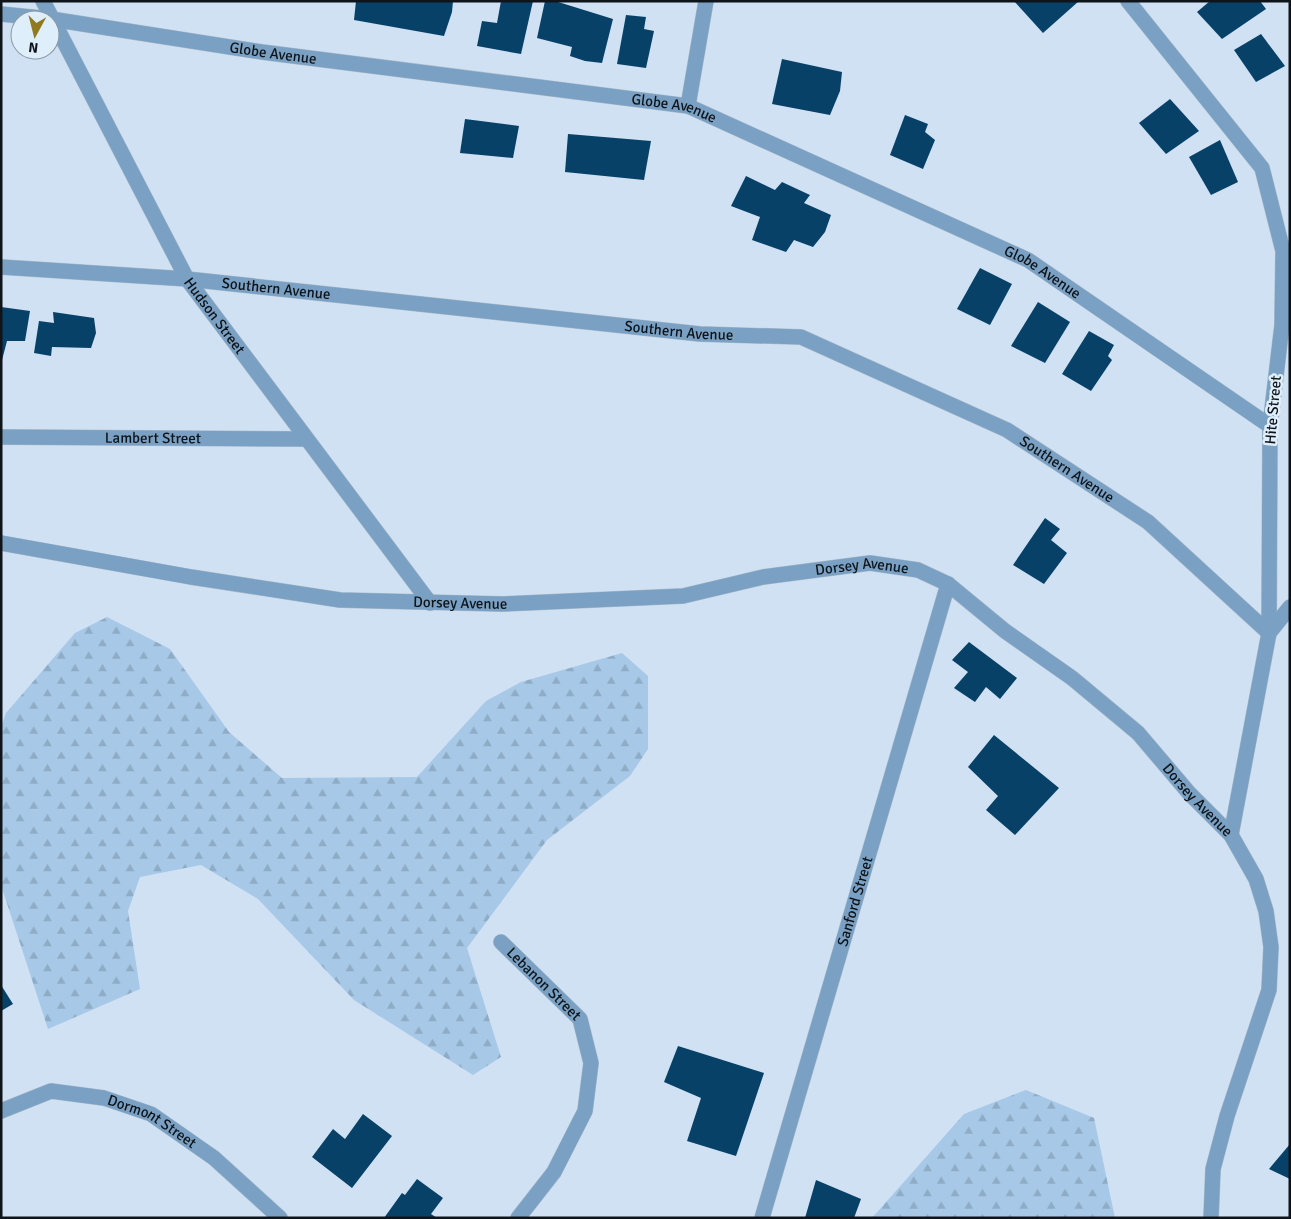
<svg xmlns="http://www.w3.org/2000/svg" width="1291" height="1219" font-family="Signika,sans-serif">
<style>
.forest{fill:url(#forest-firs)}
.building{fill:#074168}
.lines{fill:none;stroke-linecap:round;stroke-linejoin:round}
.minor-casing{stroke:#acbccb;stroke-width:16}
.minor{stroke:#7aa1c3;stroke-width:15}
.labels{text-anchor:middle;stroke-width:5;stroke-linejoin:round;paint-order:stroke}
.street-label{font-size:15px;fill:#0e141a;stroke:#dfeefb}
</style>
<defs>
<pattern id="forest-firs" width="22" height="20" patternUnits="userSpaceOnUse" patternTransform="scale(1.25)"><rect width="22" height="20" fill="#a7c9e7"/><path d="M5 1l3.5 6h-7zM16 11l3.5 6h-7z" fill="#8facc6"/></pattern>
</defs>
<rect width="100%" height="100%" fill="#cfe1f2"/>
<g class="forest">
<path d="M 107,617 L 170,649 L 229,732 L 282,778 L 417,777 L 486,701 L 521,682 L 622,653 L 648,676 L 648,749 L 630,776 L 547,840 L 467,948 L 501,1057 L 473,1075 L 354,1000 L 258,899 L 201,865 L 140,877 L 128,911 L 140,989 L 48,1029 L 1,885 L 1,727 L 6,713 L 75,633 Z"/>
<path d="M 1026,1090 L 1094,1118 L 1115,1218 L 872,1218 L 964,1114 Z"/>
</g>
<g class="building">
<path d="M 356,1 L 453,1 L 452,12 L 444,36 L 354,20 Z"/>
<path d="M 501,1 L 533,1 L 521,54 L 477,46 L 482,21 L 497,23 Z"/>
<path d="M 545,1 L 555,1 L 613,19 L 602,63 L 585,61 L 570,56 L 572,47 L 537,38 Z"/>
<path d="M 1014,1 L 1079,1 L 1043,33 Z"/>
<path d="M 1210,1 L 1260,1 L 1266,9 L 1222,39 L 1197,12 Z"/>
<path d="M 626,15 L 646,17 L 644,29 L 654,31 L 646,68 L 617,64 Z"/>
<path d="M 1261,34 L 1285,66 L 1256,82 L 1234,50 Z"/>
<path d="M 782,59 L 842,72 L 840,91 L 830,115 L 772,104 Z"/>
<path d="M 1170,99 L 1199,131 L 1166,154 L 1139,123 Z"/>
<path d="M 905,115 L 928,124 L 925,132 L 935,140 L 923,169 L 890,155 Z"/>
<path d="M 465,119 L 519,126 L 513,158 L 460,153 Z"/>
<path d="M 568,134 L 651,141 L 644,180 L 565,172 Z"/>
<path d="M 1220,140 L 1238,182 L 1211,195 L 1189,157 Z"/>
<path d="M 746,176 L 775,190 L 782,182 L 810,195 L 804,203 L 831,215 L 825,232 L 813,247 L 794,240 L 786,252 L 752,240 L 760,217 L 731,206 Z"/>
<path d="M 980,268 L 1012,284 L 990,325 L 957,309 Z"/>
<path d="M 1038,302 L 1070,322 L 1045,363 L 1011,346 Z"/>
<path d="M 1,307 L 30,311 L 25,341 L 7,341 L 2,360 Z"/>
<path d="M 53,312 L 94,318 L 96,333 L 91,348 L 52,347 L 51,356 L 34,353 L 39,321 L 54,323 Z"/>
<path d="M 1089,331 L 1114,345 L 1108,356 L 1112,360 L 1091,391 L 1062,374 Z"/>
<path d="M 1045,518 L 1060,529 L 1051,540 L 1067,553 L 1044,584 L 1013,565 Z"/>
<path d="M 969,642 L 1017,678 L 1000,699 L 986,687 L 975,702 L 954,688 L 968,672 L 952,660 Z"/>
<path d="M 994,735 L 1059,788 L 1015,835 L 986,810 L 998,796 L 968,767 Z"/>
<path d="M 1,985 L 13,1004 L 1,1011 Z"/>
<path d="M 678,1046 L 764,1073 L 736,1156 L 687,1141 L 701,1098 L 664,1082 Z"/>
<path d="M 363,1114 L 392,1136 L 352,1188 L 312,1157 L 333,1129 L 345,1139 Z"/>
<path d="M 1290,1144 L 1290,1179 L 1269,1169 Z"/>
<path d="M 417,1179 L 443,1198 L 431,1214 L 437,1218 L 384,1218 L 402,1193 L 405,1195 Z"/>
<path d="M 816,1180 L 861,1199 L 854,1218 L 805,1218 Z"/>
</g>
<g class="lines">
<defs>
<g id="minor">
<path id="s1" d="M 43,1 L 187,279 L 430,603"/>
<path d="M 1128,1 L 1262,168 L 1283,251 L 1282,325 L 1270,426 L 1269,633 L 1231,835"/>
<path id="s2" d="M 1,14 L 51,19 L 262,52 L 688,106 L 1028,260 L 1270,426"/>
<path d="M 688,106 L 706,1"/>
<path id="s3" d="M 1,267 L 187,279 L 700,334 L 801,337 L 1007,430 L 1148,522 L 1269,633 L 1290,607"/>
<path id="s4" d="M 1,437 L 306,439"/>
<path id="s5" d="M 1,543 L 191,577 L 340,600 L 502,604 L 683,596 L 763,577 L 870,563 L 918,570 L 948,584 L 1005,631 L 1072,678 L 1138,733 L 1189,793 L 1231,835 L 1256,879 L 1266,911 L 1271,947 L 1269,990 L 1227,1116 L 1213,1169 L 1211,1218"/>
<path id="s6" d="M 501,942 L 580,1019 L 591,1063 L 585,1111 L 554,1172 L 518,1218"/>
<path id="s7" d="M 1,1111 L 51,1091 L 104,1098 L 151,1114 L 214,1158 L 280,1218"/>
<path id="s8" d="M 762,1218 L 948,584"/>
</g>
</defs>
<use href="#minor" class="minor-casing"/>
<use href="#minor" class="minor"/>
</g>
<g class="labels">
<g class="street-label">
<text dy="5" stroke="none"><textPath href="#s2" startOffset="275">Globe Avenue</textPath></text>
<text dy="5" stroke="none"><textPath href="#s2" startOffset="680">Globe Avenue</textPath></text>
<text dy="5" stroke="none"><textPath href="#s2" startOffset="1085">Globe Avenue</textPath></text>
<text dy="5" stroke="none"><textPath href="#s3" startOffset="276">Southern Avenue</textPath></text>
<text dy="5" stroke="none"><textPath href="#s1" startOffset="359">Hudson Street</textPath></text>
<text dy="5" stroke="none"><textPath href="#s3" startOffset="681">Southern Avenue</textPath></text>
<text transform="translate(1273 410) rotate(-85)" y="5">Hite Street</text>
<text dy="5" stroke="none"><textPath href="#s4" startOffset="152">Lambert Street</textPath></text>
<text dy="5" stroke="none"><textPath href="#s3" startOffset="1101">Southern Avenue</textPath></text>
<text dy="5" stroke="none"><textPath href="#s5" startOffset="869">Dorsey Avenue</textPath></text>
<text dy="5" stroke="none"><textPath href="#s5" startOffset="464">Dorsey Avenue</textPath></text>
<text dy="5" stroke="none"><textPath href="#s5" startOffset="1290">Dorsey Avenue</textPath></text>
<text dy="5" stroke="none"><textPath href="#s8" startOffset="330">Sanford Street</textPath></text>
<text dy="5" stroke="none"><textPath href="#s6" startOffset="60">Lebanon Street</textPath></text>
<text dy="5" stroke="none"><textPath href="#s7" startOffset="161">Dormont Street</textPath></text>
</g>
</g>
<rect width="1291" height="1219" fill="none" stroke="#0e141a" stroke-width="5"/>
<g transform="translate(35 35) rotate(187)"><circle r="24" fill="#dfeefb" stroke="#8b97a1"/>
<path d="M0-4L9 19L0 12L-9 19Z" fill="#8f7a20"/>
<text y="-8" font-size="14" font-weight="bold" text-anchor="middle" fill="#0e141a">N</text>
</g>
</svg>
